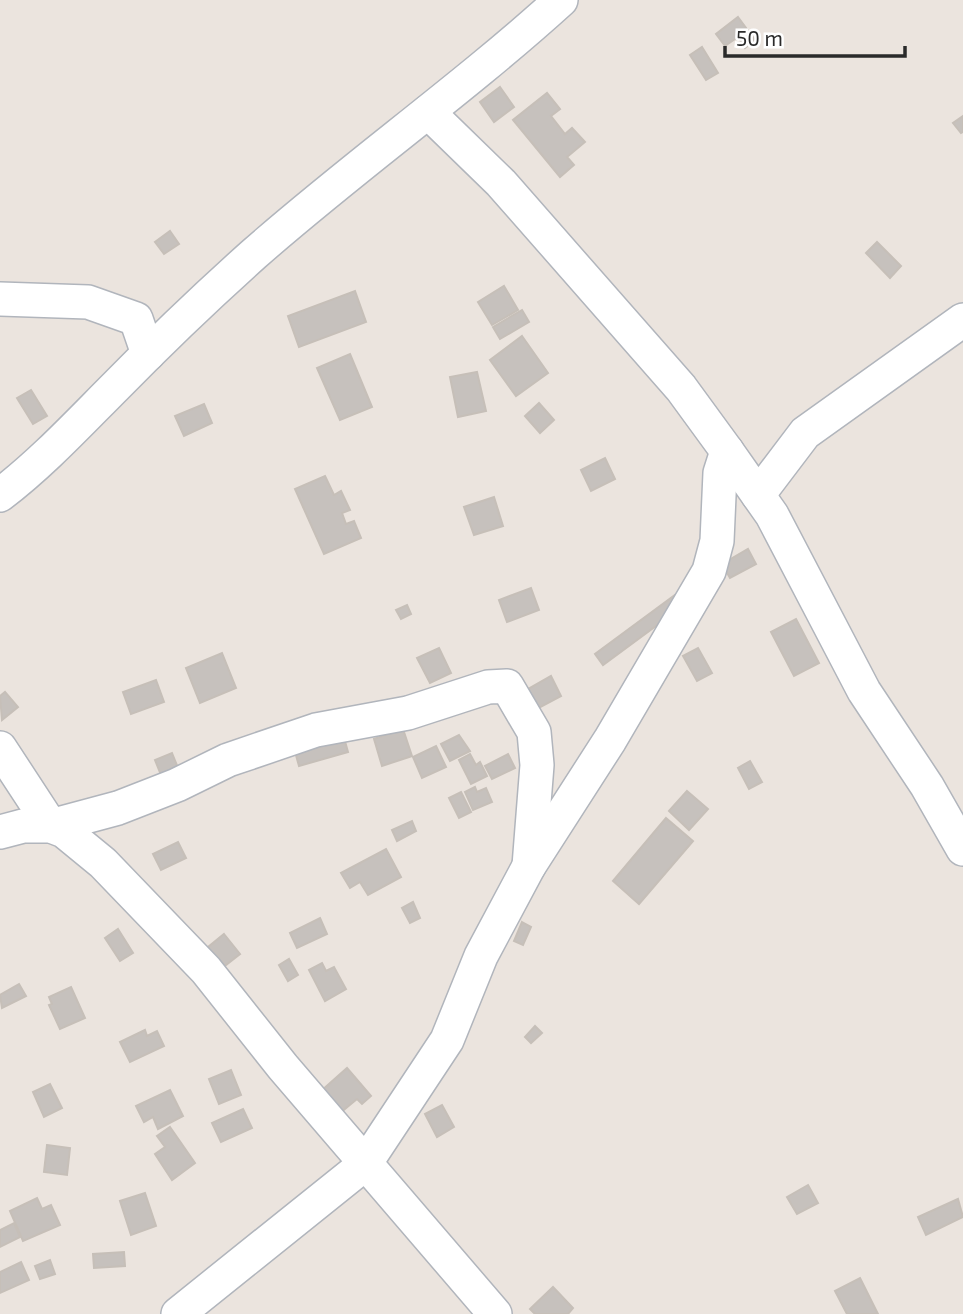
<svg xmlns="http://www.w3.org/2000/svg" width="963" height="1314" font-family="'Exo 2',sans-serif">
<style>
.building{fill:#c6c1bd;stroke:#c6bfb8;stroke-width:2}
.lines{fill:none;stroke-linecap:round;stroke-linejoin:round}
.minor-casing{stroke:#b1b5bc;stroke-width:36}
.minor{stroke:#fff;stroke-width:33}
</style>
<rect width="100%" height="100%" fill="#ebe4de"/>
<g class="building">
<path d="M 738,17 L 755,40 L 745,48 L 738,37 L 725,46 L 716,34 Z"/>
<path d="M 702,47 L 718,73 L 706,80 L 690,55 Z"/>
<path d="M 500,87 L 514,107 L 494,122 L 480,102 Z"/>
<path d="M 547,93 L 560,109 L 551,116 L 565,134 L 572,128 L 585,142 L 567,157 L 574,165 L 560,177 L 513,120 Z"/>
<path d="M 963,116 L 963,132 L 961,133 L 953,123 Z"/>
<path d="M 170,231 L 179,244 L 164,254 L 155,242 Z"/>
<path d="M 877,242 L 901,266 L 890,278 L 866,253 Z"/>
<path d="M 504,286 L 518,310 L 492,325 L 478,302 Z"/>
<path d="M 355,291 L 366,322 L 299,347 L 288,316 Z"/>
<path d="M 522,310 L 529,322 L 500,339 L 493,327 Z"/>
<path d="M 522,336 L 548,373 L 516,396 L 490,360 Z"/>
<path d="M 350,354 L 372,407 L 340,420 L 317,368 Z"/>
<path d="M 477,372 L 486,411 L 458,417 L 450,377 Z"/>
<path d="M 31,390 L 47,416 L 33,424 L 17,398 Z"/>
<path d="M 539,403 L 554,420 L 540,433 L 525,416 Z"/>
<path d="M 204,404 L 212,423 L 184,436 L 175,416 Z"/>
<path d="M 605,458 L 615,479 L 591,491 L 581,470 Z"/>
<path d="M 325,476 L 334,495 L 341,491 L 350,510 L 342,513 L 346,524 L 354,521 L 361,538 L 324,554 L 295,489 Z"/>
<path d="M 494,497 L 503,526 L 474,535 L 464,507 Z"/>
<path d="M 748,549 L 756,564 L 730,578 L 722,564 Z"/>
<path d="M 531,588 L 539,610 L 507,622 L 499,600 Z"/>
<path d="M 675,595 L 683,606 L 603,665 L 595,654 Z"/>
<path d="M 407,605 L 411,614 L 401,619 L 396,610 Z"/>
<path d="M 796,619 L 819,663 L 794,676 L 771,632 Z"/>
<path d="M 439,648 L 451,673 L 430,683 L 417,658 Z"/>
<path d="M 698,648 L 712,673 L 697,681 L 683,656 Z"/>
<path d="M 222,653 L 236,688 L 200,703 L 186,668 Z"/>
<path d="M 551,676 L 561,696 L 533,711 L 523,692 Z"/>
<path d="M 156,680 L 164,702 L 131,714 L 123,692 Z"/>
<path d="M 5,692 L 18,707 L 2,720 L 0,696 Z"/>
<path d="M 403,729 L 412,756 L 382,766 L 374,739 Z"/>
<path d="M 343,734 L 348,752 L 299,766 L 294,748 Z"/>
<path d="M 459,735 L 470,751 L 450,761 L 441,744 Z"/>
<path d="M 436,746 L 446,767 L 422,778 L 413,757 Z"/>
<path d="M 172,753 L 178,768 L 161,775 L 155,760 Z"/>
<path d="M 470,754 L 476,765 L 480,762 L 487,776 L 471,784 L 459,760 Z"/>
<path d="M 508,754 L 515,768 L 492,779 L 485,766 Z"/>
<path d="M 750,761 L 762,782 L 749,789 L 738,768 Z"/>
<path d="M 475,787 L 477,792 L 486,788 L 492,802 L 473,810 L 465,792 Z"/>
<path d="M 687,791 L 708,809 L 689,830 L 669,811 Z"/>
<path d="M 461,792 L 471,812 L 459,818 L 449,798 Z"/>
<path d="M 666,818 L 693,841 L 639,904 L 613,881 Z"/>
<path d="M 412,821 L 416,831 L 397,841 L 392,830 Z"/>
<path d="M 178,842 L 186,858 L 161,870 L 153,854 Z"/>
<path d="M 386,849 L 401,877 L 368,895 L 360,882 L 350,888 L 341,873 Z"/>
<path d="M 413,902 L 420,918 L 410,923 L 402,908 Z"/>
<path d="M 320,918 L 327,934 L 297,948 L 290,933 Z"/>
<path d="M 522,922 L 531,927 L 523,945 L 514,941 Z"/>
<path d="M 118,929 L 133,953 L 120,961 L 105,938 Z"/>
<path d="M 224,934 L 240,954 L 217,972 L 202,952 Z"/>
<path d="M 289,959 L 298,975 L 288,981 L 279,965 Z"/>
<path d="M 322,963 L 326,971 L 334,967 L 346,989 L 325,1001 L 309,970 Z"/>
<path d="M 19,984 L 26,996 L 2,1008 L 0,995 Z"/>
<path d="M 71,987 L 85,1018 L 60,1029 L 49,1005 L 52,1004 L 49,997 Z"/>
<path d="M 535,1026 L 542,1033 L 531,1043 L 525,1037 Z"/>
<path d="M 145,1030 L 147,1036 L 157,1031 L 164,1046 L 130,1062 L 120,1042 Z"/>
<path d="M 347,1068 L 371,1096 L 362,1104 L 357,1099 L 340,1113 L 321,1091 Z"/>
<path d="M 231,1070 L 241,1095 L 219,1104 L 209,1079 Z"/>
<path d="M 50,1084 L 62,1108 L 44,1117 L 33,1092 Z"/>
<path d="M 170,1090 L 183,1116 L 158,1129 L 153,1117 L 144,1122 L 136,1106 Z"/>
<path d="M 442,1105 L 454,1127 L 437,1137 L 425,1114 Z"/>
<path d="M 243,1109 L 252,1128 L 221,1142 L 212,1123 Z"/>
<path d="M 170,1127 L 195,1163 L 172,1180 L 155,1154 L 165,1147 L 157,1136 Z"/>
<path d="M 47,1145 L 70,1148 L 67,1175 L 44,1172 Z"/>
<path d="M 808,1185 L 818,1203 L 797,1214 L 787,1197 Z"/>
<path d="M 145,1193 L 156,1226 L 131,1235 L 120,1201 Z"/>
<path d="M 37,1198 L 42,1209 L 51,1205 L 60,1225 L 23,1241 L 10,1211 Z"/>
<path d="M 958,1199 L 963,1217 L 926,1235 L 918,1217 Z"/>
<path d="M 14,1223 L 20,1237 L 0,1247 L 0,1230 Z"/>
<path d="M 124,1252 L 125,1266 L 94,1268 L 93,1254 Z"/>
<path d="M 50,1260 L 55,1274 L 40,1279 L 35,1266 Z"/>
<path d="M 21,1262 L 29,1280 L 0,1293 L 0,1272 Z"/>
<path d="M 860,1278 L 878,1314 L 847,1314 L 835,1291 Z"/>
<path d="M 553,1287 L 573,1308 L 568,1314 L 535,1314 L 530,1309 Z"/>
</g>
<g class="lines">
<defs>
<g id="minor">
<path d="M 0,299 L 88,302 L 136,319 L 148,354"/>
<path d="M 727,451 L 772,515 L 864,691 L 927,786 L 963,849"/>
<path d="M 0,495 C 42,463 78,424 116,386 C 160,341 207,296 254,254 C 354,166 463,89 561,0"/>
<path d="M 758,495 L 805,433 L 963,320"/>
<path d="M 0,748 L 51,826 L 118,808 L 177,785 L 228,760 L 316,730 L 408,713 L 488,687 L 507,686 L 534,732 L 537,765 L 529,866"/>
<path d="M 0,832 L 23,826 L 51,826 L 64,831 L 103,863 L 206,970 L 283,1067 L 495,1314"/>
<path d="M 178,1314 L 365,1164 L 447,1040 L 481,956 L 529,866 L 610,740 L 709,571 L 717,541 L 720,473 L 727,451 L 681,388 L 501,183 L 428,112"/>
</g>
</defs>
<use href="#minor" class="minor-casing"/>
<use href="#minor" class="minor"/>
</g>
<path d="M725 46v10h180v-10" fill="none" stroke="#2a2a2a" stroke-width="3.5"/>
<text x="736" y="46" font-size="21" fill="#2a2a2a" stroke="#ffffff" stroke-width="5" paint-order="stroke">50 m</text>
</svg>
